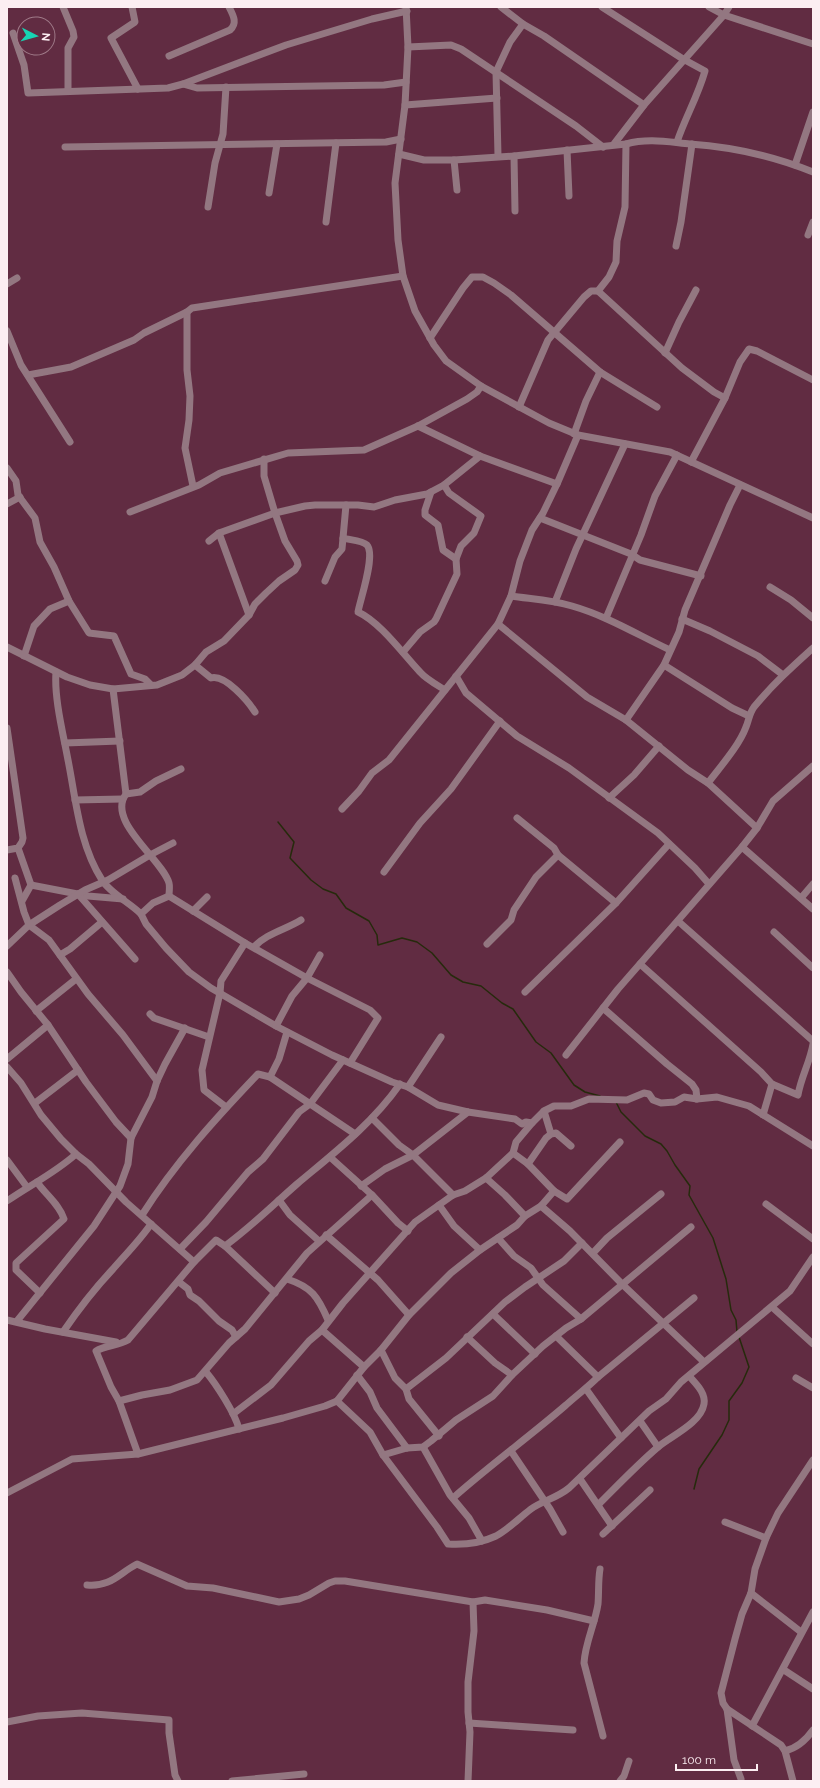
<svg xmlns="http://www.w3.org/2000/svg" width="820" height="1788" font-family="Raleway,sans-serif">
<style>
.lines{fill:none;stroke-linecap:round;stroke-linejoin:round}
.stream{stroke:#262a0c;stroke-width:1.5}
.minor{stroke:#937781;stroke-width:7}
</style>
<rect width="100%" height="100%" fill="#612c42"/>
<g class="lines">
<g class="stream">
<path d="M 278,822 L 294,842 L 290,858 L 311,880 L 323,889 L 336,894 L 346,908 L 369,921 L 377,935 L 378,945 L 402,938 L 417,942 L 432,953 L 451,975 L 463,982 L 481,986 L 502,1003 L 513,1009 L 536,1042 L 551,1053 L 574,1085 L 585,1092 L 600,1096"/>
<path d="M 616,1102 L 621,1112 L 645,1136 L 661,1144 L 667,1151 L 675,1165 L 690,1186 L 689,1195 L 713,1238 L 726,1279 L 731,1310 L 736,1320 L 737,1332"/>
<path d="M 694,1489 L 699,1469 L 722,1435 L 729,1420 L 729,1401 L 742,1383 L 749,1367 L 739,1337"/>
</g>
<g class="minor">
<path d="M 63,7 L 73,31 L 74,37 L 68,48 L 68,91"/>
<path d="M 132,7 L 135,22 L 111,38 L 138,89"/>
<path d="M 406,7 L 408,47 L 405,105 L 395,183 L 398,240 L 403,276 L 415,311 L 434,345 L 446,361 L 481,386 L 549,423 L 578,435 L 670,452 L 813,518"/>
<path d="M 501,7 L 523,24 L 544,36 L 644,105"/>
<path d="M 602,7 L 683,59 L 705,71 C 698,96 685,118 677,142"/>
<path d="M 709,7 L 724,15 L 813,44"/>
<path d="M 13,33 L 24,65 L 28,93 L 168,88 L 183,84 L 286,45 L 372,19 L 407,11"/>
<path d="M 408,47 L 451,45 L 461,49 L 576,126 L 603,147"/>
<path d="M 169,56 L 230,30 C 238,23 233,15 229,7"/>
<path d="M 183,84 L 197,88 L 384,85 L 406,82"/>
<path d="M 405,105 L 497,98"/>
<path d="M 614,144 L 644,105 L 724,15 L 729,7"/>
<path d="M 65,147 L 386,142 L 401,139"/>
<path d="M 567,150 L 569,196"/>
<path d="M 399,154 L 424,160 L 454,160 L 514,156 L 626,144 C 648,138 668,142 690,144 C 732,147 774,156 813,172"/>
<path d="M 498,156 L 496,72 L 510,42 L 523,24"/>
<path d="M 514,156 L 515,211"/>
<path d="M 454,160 L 457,190"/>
<path d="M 795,165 L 813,112"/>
<path d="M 269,193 L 277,144"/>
<path d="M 208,207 L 215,163 L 223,134 L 226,87"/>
<path d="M 326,222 L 336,143"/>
<path d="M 808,235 L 813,222"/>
<path d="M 676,246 L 681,222 L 692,144"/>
<path d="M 7,284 L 17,278"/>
<path d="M 598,291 L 682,368 L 714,392 L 725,398"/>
<path d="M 187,312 L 187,370 L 190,396 L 189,420 L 185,448 L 193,486"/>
<path d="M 7,331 L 21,365 L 70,442"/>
<path d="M 430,338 L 463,288 L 472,277 L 483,277 L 494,283 L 511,295 L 600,372 L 657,407"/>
<path d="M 665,353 L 679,322 L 696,290"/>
<path d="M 28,375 L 71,367 L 134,340 L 144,333 L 187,312 L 192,308 L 403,276"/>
<path d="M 519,407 L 548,340 L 584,297 L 591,291 L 598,291 L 609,277 L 616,262 L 617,241 L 625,207 L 626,144"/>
<path d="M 418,426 L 480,456 L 557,484"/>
<path d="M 574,434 L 586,401 L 600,372"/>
<path d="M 691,462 L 725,398 L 740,362 L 749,349 L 757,351 L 813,380"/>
<path d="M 7,468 L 16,481 L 18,495 L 35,518 L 40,542 L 54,567 L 69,601 L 89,633 L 114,636 L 131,674 L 145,679 L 151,685"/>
<path d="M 431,492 L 425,510 L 425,515 L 438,525 L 443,550 L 456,559"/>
<path d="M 7,504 L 20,497"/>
<path d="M 130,512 L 199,485 L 220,473 L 288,453 L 364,450 L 418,426 L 467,399 L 477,392 L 481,386"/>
<path d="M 540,518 L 631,554 L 640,560 L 701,576"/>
<path d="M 219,533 L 249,615"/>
<path d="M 343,538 C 349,540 362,540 367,545 C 376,555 360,600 358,612 C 380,622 403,654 420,672 C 426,679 437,685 445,690"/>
<path d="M 209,541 L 219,533 L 275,513 L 305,506 L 315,505 L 358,505 L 374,507 L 395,500 L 427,494 L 444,485 L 480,456"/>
<path d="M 325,581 L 335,557 L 342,549 L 346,505"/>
<path d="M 770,587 L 791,600 L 813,618"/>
<path d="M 511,596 C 531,599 552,600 572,606 C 607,616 638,635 670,650"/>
<path d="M 555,602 L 576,549 L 625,444"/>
<path d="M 606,618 L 641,535 L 655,496 L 677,455"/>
<path d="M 682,619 L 710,631 L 758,656 L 783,675"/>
<path d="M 498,624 L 587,697 L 626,720 L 688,770 L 708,783 L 757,828"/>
<path d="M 7,647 L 67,677 L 90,685 L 113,689 L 157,685 L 182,675 L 195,665 L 206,652 L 224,641 L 249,615 L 255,604 L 266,593 L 279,581 L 295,570 L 298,565 L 297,561 L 285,541 L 275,513 L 264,476 L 264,459"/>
<path d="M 403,652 L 420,632 L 434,622 L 436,619 L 457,574 L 456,559 L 461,546 L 474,533 L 481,516 L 449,493 L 444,485"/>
<path d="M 24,656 L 34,626 L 50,609 L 69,601"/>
<path d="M 195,665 L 211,678 C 225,674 248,701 255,712"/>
<path d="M 664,665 L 732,708 L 749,716"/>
<path d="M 56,672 C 54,698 63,733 68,760 C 76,800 79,844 102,880 C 110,893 130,903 141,914"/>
<path d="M 456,676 L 466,693 L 517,736 L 569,768 L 658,833 L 695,868 L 709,884"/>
<path d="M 113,689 L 126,794 C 106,821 162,859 169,883 C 170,887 169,892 169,896"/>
<path d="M 626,720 L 664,665 L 679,632 L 685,610 L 730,505 L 740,485"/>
<path d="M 7,728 L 23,838 L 22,842 L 18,848 L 7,850"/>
<path d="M 65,743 L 120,741"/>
<path d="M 708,783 C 720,767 739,746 746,727 C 749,720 749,714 754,707 C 772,685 792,667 813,648"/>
<path d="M 126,794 L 140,792 L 156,781 L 181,769"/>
<path d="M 609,798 L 634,775 L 659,746"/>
<path d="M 75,800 L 122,799"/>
<path d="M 342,809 L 359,791 L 372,773 L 389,760 L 498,624 L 511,596 L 520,561 L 532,530 L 543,513 L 557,484 L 578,435"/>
<path d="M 517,818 L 554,848 L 558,855 L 616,903"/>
<path d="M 742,847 L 813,909"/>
<path d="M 18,848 L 31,885"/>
<path d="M 384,872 L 420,823 L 451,789 L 500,721"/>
<path d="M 15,878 L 24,912 L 29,925 L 49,940 L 88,994 L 123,1035 L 157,1081"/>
<path d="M 31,885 L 88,896 L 123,899"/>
<path d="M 78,894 L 135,959"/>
<path d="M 169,896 L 153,903 L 141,914 L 146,924 L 166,948 L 189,972 L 211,988 L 276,1026 L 332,1055 L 392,1082 L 408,1087 L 438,1105 L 468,1112 L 515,1119 L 522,1124 L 526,1122 L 532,1123 L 544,1111 L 554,1106 L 571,1106 L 589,1099 L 627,1100 L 644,1093 L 649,1094 L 653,1100 L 661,1103 L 675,1102 L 684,1097 L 697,1099 L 717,1097 L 749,1106 L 813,1146"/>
<path d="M 169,896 L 245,943 L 307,978 L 370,1010 L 378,1018 L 350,1063"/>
<path d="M 801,898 L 813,884"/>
<path d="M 22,901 L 31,885"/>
<path d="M 193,911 L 207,897"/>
<path d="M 678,921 L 813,1041"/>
<path d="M 774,932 L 813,968"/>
<path d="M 487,944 L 511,920 L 514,910 L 536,877 L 558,855"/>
<path d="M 7,946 L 29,925 L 60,905 L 85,890 L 108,880 L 150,855 L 173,843"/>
<path d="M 254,947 C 267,933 285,930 301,920"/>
<path d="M 60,955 L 70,949 L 102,922"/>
<path d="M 640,964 L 761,1072 L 772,1084 L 798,1095 C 801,1077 810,1062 813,1044"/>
<path d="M 7,972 L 21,992 L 48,1025 L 86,1082 L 116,1122 L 131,1138"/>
<path d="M 525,992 L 616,903 L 669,844"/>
<path d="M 603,1008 L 667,1064 L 692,1084 L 696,1090 L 697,1099"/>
<path d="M 36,1011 L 76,979"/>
<path d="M 150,1014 L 154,1018 L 209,1037"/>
<path d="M 276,1026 L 292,996 L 307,978 L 320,955"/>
<path d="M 566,1055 L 618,989 L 742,847 L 757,828 L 773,801 L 813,766"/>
<path d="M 7,1059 L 48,1025"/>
<path d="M 7,1067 L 21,1083 L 41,1115 L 61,1139 L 76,1154 L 89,1164 L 126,1202 L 194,1262"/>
<path d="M 270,1077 L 279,1059 L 287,1032"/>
<path d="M 408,1087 L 441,1037"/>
<path d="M 35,1103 L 78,1070"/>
<path d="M 226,1107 L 204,1090 L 202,1070 L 220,993 L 221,981 L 245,943"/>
<path d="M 544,1111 L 551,1134"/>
<path d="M 763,1115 L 772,1084"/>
<path d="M 372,1118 L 399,1145 L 413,1155 L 453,1195"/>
<path d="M 513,1153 L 528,1164 L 554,1191 L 567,1199 L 620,1142"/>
<path d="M 330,1157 L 372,1195 L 398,1223 L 408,1231"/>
<path d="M 7,1160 L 27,1187"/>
<path d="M 528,1164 L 546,1138 L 551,1134 L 556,1133 L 571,1146"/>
<path d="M 486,1178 L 505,1195 L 525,1216"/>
<path d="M 37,1182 C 45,1194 60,1205 64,1219 L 16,1263 L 16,1270 L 40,1293"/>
<path d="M 361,1186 L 385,1169 L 413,1155 L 468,1112"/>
<path d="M 279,1200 L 290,1215 L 319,1241"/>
<path d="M 7,1201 C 30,1185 55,1173 76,1154"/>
<path d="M 766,1204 L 813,1239"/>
<path d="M 439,1205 L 454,1226 L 480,1250"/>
<path d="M 541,1206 L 570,1231 L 622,1284 L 704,1362"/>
<path d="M 142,1215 C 175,1163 216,1118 258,1074 L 270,1077 L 355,1134"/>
<path d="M 326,1235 L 378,1280 L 409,1315"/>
<path d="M 498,1238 L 514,1256 L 531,1268 L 543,1285 L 581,1319"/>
<path d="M 225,1246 C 251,1227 273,1205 297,1184 C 334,1153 372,1124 400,1084"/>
<path d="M 180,1249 L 206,1222 L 248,1172 L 263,1159 L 299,1112 L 310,1104 L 343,1060"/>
<path d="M 593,1253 L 607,1238 L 661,1194"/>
<path d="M 287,1279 C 312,1287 318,1297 328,1320"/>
<path d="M 179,1282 L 188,1289 L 190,1295 L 199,1301 L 219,1321 L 232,1330 L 236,1337"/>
<path d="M 772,1307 L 813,1344"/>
<path d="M 493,1314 L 535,1354"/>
<path d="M 7,1320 L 45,1329 L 116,1342"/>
<path d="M 17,1321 L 94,1226 L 120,1186 L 128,1164 L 131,1138 L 152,1097 L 157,1081 L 165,1064 L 185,1028"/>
<path d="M 322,1330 L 364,1367"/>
<path d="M 63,1332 C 78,1310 95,1288 113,1269 C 126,1254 140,1240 151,1224"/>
<path d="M 556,1336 L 598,1377"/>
<path d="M 467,1337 L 495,1363 L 512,1375"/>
<path d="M 381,1350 L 395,1378 L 406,1389 L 409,1399 L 439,1436"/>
<path d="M 206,1372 C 216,1384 235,1413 239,1429"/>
<path d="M 357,1375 L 370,1392 L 377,1408 L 407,1448"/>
<path d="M 796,1378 L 813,1388"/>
<path d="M 406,1389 L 446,1358 L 505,1302 L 525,1287 L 564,1261 L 582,1243"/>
<path d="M 586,1389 L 621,1438"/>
<path d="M 119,1401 L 142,1395 L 170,1390 L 197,1380 L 229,1343 L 245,1329 L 307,1253 L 372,1195"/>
<path d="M 337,1401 L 370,1432 L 383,1455 L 437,1527 L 448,1544 C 464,1545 481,1543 496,1536 C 509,1529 519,1518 531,1509 C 542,1501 557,1498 569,1488 L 649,1411 L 666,1399 L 681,1382 L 784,1296 L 790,1291 L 813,1257"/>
<path d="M 233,1414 L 271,1385 L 309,1341 L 322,1330 L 343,1303 L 415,1222 L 453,1195 L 465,1191 L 486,1178 L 513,1153 L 516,1142 L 532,1123"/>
<path d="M 640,1421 L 658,1447"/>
<path d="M 423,1447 L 450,1495 L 469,1518 L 482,1541"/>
<path d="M 511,1451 L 550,1509 L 563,1532"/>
<path d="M 138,1454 L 119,1401 L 111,1387 L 96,1351 C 106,1345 118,1346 128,1340 L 194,1262 L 216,1240 L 225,1246 L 275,1293"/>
<path d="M 383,1455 L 407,1448 L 423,1447 L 431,1441 L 456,1420 L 493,1396 L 512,1375 L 543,1346 L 566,1328 L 581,1319 L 691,1227"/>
<path d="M 580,1479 L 612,1526"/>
<path d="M 7,1493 L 72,1459 L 138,1454 L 283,1418 L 325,1406 L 337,1401 L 364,1367 L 381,1350 L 409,1315 L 451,1273 L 480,1250 L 517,1225 L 525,1216 L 541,1206 L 554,1191"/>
<path d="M 453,1498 C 490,1465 529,1437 566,1405 C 577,1395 588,1387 598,1377 L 694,1298"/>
<path d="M 599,1504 C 618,1485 637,1465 658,1447 C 671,1436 701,1423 704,1404 C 706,1393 696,1384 689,1376"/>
<path d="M 725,1522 L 766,1538"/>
<path d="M 603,1534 L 650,1490"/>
<path d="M 600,1569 C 598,1581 599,1592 598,1604 C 595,1624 585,1643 584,1663 L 603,1736"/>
<path d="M 87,1585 C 111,1587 118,1574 137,1564 L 187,1586 L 213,1588 L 279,1602 L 299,1599 L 309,1595 L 329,1583 L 335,1581 L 345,1581 L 473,1602 L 485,1600 L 547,1610 L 594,1621"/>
<path d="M 751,1593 L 801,1632"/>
<path d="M 784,1670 L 813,1689"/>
<path d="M 727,1709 L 781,1745 L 785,1751 L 793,1781"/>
<path d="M 7,1722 L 38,1716 L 82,1713 L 169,1720 L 169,1733 L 175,1775 L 178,1781"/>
<path d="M 469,1723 L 573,1730"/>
<path d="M 752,1726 L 813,1612"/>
<path d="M 785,1751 C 797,1748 806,1740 813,1730"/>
<path d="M 741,1779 L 734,1760 L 727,1709 L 723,1703 L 721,1693 L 735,1639 L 742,1614 L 751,1593 L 755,1569 L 766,1538 L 778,1513 L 813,1460"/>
<path d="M 232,1781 L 304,1774"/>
<path d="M 468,1781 L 470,1732 L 468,1712 L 468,1682 L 474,1631 L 473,1602"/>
<path d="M 620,1781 L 624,1776 L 629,1761"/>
</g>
</g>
<rect width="820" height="1788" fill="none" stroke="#fceef2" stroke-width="16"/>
<g transform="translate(36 36) rotate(96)"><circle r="19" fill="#612c42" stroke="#9f7a88"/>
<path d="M0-3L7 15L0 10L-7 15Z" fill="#16d5b3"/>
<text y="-6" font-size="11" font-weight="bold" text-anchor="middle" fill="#fceef2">N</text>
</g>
<path d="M676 1764v6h81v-6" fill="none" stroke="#fceef2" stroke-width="2"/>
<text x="682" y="1764" font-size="12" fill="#fceef2" stroke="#612c42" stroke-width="3" paint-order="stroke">100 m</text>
</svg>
